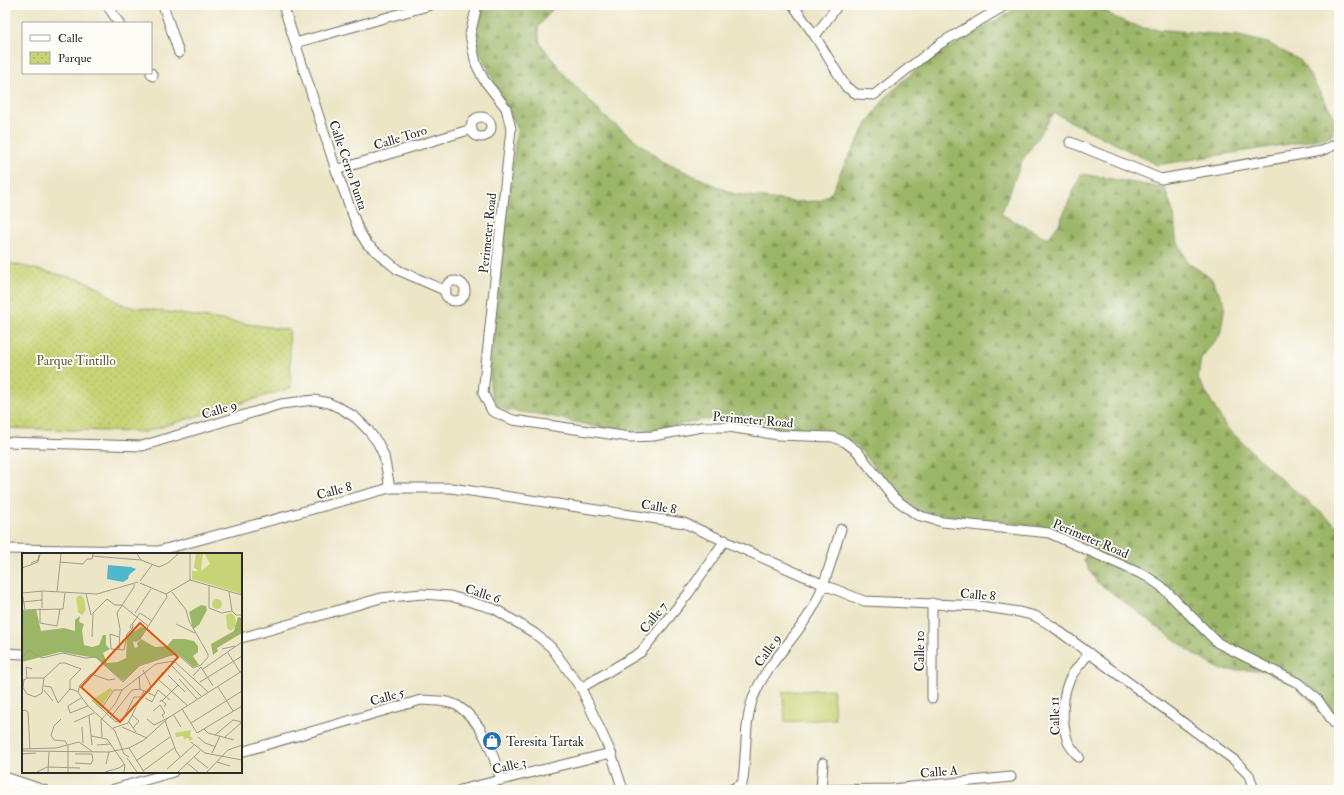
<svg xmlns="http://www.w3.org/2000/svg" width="1344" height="795" font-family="'IM FELL Double Pica',serif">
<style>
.green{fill:#c6d476;stroke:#788050}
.forest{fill:url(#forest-firs);stroke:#647049}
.park{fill:url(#park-dots);stroke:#788050}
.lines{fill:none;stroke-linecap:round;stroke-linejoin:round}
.minor-casing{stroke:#6f6c62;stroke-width:11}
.minor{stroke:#fff;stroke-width:9}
.labels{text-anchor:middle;stroke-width:3.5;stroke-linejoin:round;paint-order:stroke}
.street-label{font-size:13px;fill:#2b2b2b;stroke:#fdfcf7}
.park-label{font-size:13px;fill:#5a5e42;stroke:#fdfcf7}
.poi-label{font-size:13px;fill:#2b2b2b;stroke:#fdfcf7;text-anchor:start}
.inset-road{fill:none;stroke:#9f9b89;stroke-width:1}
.view{fill:#df570e;fill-opacity:0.15;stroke:#df570e;stroke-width:2}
.inset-edge{fill:none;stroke:#2b2b2b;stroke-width:2}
</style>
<defs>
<pattern id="forest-firs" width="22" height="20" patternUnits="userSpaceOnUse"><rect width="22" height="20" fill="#9cb667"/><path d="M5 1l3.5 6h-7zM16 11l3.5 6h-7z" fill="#7f9455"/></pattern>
<pattern id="park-dots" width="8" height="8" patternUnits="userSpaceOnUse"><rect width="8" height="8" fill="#c6d476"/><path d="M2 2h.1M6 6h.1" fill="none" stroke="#aab666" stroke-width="1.8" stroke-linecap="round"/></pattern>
</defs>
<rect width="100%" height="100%" fill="#fdfcf7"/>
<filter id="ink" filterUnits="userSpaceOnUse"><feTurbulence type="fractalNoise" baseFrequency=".025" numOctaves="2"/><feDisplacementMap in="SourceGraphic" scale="8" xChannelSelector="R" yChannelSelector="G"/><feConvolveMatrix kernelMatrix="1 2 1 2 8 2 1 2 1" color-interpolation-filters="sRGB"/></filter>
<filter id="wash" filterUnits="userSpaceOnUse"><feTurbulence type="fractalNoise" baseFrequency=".012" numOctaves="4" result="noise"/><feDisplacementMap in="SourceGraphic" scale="16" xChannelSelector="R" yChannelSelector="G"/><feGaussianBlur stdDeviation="0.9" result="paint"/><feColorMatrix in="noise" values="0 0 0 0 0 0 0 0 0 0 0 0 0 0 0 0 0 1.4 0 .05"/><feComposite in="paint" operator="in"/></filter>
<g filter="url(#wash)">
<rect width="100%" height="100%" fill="#ece6c7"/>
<path class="green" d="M 833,689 L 835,719 L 785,722 L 783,692 Z"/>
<path class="forest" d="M 485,5 L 556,5 L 538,27 L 540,43 L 564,74 L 605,117 L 664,162 L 734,194 L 795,202 L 820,201 L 832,192 L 841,171 L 868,122 L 885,98 L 922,64 L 1022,5 L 1096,5 L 1116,18 L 1142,28 L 1239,36 L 1268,43 L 1301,61 L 1334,116 L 1332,135 L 1321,139 L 1157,165 L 1054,113 L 1022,161 L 1001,214 L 1048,239 L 1059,224 L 1081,174 L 1165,188 L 1174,215 L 1176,238 L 1188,263 L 1211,278 L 1225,304 L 1220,335 L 1201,358 L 1198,379 L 1226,427 L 1274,473 L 1339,528 L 1339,725 L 1332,721 L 1294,685 L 1263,670 L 1222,670 L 1198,657 L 1096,581 L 1084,561 L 1088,544 L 1052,528 L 916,511 L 891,486 L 858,447 L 847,438 L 822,429 L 772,427 L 726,419 L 700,420 L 663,429 L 634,432 L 614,431 L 545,415 L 505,410 L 498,406 L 492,395 L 490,387 L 490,365 L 517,127 L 477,47 L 476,34 Z"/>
<path class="park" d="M 5,262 L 83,280 L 101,289 L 119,303 L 127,306 L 289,330 L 291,388 L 144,432 L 5,428 Z"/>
</g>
<g filter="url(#ink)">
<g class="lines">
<defs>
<g id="minor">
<path d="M 107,5 L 119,23"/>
<path d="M 163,5 L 179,53"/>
<path d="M 283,5 L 336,170 L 359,231 L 367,244 L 398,270 L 446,291"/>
<path d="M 477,5 L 470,35 L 476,64 L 484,80 L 506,108 L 511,129 L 483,393 L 492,411 L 513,420 L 630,437 L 653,436 L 702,427 L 729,427 L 778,435 L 833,437 L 845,442 L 857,451 L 894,498 L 917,515 L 942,522 L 1049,533 L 1146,576 L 1161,586 L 1218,643 L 1298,683 L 1318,700 L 1334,723 L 1339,725"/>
<path d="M 793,5 L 815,36 L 846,87 L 857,94 L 874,95 L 941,43 L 1006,5"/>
<path d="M 815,36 L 838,5"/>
<path d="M 295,43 L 431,5"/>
<path d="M 151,73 L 153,76"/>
<circle cx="481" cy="127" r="10"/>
<path d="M 1070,142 L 1161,179 L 1321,151 L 1339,143"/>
<path d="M 336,170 L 472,129"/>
<circle cx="455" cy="291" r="10"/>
<path d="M 5,442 L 142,446 L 281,404 L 314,400 L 329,403 L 342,409 L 356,418 L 368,430 L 378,443 L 384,456 L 390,488"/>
<path d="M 5,549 L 158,551 L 390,488 L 451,488 L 684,523 L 822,584 L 864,601 L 979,606 L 1019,612 L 1035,616 L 1052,626 L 1234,760 L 1249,775 L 1254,790"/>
<path d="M 241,638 L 381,598 L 422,594 L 450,596 L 495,609 L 534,633 L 551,647 L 581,688 L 611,753 L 623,790"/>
<path d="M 5,653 L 23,654"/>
<path d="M 581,688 L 641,652 L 688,594 L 725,540"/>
<path d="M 932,698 L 932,603"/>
<path d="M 241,752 L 421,700 C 433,701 448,700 458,706 C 483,722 493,753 501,780"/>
<path d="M 1079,757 C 1075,752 1070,747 1068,742 C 1061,722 1061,693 1072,675 C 1077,667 1084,660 1089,653"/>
<path d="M 5,777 L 44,790"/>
<path d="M 9,790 L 12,780"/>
<path d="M 111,790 L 173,772"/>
<path d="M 460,790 L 611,753"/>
<path d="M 730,790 L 742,784 L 743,779 C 747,751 744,724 753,698 C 766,663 797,638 814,606 C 826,584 833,553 841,529"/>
<path d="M 821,790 L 892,789 L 1011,777"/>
<path d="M 821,790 L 823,763"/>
</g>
</defs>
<use href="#minor" class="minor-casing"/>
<use href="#minor" class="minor"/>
</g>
</g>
<defs>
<symbol id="shop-disc" viewBox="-11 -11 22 22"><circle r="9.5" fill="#1f6fb2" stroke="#fdfcf7"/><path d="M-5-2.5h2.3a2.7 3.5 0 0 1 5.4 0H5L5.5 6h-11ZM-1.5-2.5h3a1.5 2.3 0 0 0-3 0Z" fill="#fff"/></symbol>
</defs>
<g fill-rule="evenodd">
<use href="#shop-disc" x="481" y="730" width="22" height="22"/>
</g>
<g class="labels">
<g class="street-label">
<text transform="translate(400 137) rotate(-17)" y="5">Calle Toro</text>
<text transform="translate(349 165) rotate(71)" y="5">Calle Cerro Punta</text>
<text transform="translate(487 233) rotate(-84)" y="5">Perimeter Road</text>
<text transform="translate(219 409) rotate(-17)" y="5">Calle 9</text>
<text transform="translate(753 419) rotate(5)" y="5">Perimeter Road</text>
<text transform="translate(334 490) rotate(-15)" y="5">Calle 8</text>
<text transform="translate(659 506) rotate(9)" y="5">Calle 8</text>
<text transform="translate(1091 538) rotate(23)" y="5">Perimeter Road</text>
<text transform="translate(483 593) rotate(18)" y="5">Calle 6</text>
<text transform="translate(978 594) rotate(5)" y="5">Calle 8</text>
<text transform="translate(653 617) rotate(-51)" y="5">Calle 7</text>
<text transform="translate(767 650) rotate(-55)" y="5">Calle 9</text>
<text transform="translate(919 651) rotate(-90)" y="5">Calle 10</text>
<text transform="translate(387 696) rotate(-16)" y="5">Calle 5</text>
<text transform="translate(1054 716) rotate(-92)" y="5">Calle 11</text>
<text transform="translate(509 765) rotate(-14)" y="5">Calle 3</text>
<text transform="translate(939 771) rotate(-5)" y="5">Calle A</text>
</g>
<g class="park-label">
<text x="76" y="365">Parque Tintillo</text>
</g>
<g class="poi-label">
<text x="506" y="746">Teresita Tartak</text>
</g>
</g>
<g transform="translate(22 553)">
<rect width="220" height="220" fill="#ece6c7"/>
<path d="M 174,1 L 181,1 L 179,18 L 188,11 L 183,1 L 220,1 L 220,41 L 170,26 L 170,18 L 176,18 L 172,14 ZM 58,42 L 62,45 L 64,57 L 60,62 L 56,59 L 54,45 ZM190 51a5 5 0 1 1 10 0a5 5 0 1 1-10 0ZM 209,60 L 213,63 L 214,73 L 209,78 L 205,75 L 204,62 ZM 169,177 L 168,183 L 171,186 L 168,188 L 166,185 L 162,186 L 161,183 L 154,184 L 153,180 Z" fill="#c6d476"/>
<path d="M 179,52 L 184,53 L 185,57 L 177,72 L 171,76 L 167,59 ZM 14,56 L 19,78 L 42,75 L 53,78 L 53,67 L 58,63 L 57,69 L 62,71 L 60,77 L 62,92 L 70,94 L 77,92 L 81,82 L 84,82 L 84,92 L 88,96 L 81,100 L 85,110 L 96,109 L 104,105 L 105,83 L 119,74 L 124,76 L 118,86 L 111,89 L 113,95 L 116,94 L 115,90 L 119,86 L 133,94 L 145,93 L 151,86 L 163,86 L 172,88 L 176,93 L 176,99 L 171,103 L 177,112 L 171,114 L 156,101 L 147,103 L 118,112 L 101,128 L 74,105 L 38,99 L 0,109 L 0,58 ZM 216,64 L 220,65 L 220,80 L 195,95 L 196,98 L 191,102 L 189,91 L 212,78 Z" fill="#9cb667"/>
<path d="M 88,135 L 91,137 L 78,155 L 70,147 Z" fill="#c6d476"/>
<path d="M 86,12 L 109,14 L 114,16 L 107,22 L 106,26 L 101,29 L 85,26 Z" fill="#50b8cd"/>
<path class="inset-road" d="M 115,1 L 119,7 L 137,14 L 146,10 L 156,1M 70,3 L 119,7M 38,9 L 61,11 L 65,6 L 70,6 L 71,1M 9,10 L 16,7 L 17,2M 0,15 L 16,9 L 18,1M 168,27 L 168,1M 118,28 L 130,12M 118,30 L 144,41 L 168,27 L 220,42M 187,32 L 187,55 L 200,60 L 210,58 L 214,62 L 220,62M 20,38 L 20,55M 35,39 L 39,1M 150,39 L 164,57 L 167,68 L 186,101 L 186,104 L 179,112M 207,39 L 210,58M 0,40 L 21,38 L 75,41 L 116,29M 0,40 L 3,56M 64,41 L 69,62M 0,49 L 20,47M 100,52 L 126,73M 18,55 L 18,70 L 35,73 L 38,56M 0,57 L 41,56 L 43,40M 113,60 L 129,36M 111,71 L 110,77 L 108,74 L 118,60 L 130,68M 154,71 L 173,80M 70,84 L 71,60 L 85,46 L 93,52 L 100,52M 97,84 L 88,81 L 89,96 L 102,97 L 105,81 L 109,77M 113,89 L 118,86 L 145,44 L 144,41M 200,96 L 213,93M 97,97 L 98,76 L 95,60 L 112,34 L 112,31M 206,100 L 218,119M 0,105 L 7,97 L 20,105 L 41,100 L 63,105 L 74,104 L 101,129 L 117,113 L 149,102 L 155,101 L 171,115 L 179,112M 150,113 L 179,143M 181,116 L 220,89M 121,117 L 129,133 L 127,139M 146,122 L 163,139M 117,123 L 118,136M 171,123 L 179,114 L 191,133M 5,125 L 22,125 L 38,110 L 43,110 L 59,116 L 48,127 L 48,136M 136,126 L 165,152M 157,126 L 175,146M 2,127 L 1,135 L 5,141 L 13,144 L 20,140 L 22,125M 0,128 L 5,125 L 4,114 L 10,116M 133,129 L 141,119M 178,129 L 220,103M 22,133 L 29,134 L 36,150 L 48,136M 196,134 L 211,158M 48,136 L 55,138 L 66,153 L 93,178 L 102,201 L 107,204M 22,137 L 31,148M 56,139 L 58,132 L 69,121 L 86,127 L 93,126M 59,145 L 46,153 L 48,160 L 66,153M 123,145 L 130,149 L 136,137 L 148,147M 70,147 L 94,169 L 102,165 L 112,144 L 119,144M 140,148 L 156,132M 138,149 L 139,147 L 144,151 L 142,154M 79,156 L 92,137 L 100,137M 160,156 L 175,180 L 220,153M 0,158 L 3,157 L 6,159 L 8,196M 131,158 L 138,152 L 143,160 L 140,162 L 142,165M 151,161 L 159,174M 110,162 L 117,168 L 111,175M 67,163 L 70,192M 88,165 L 110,137 L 118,136 L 133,143M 39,166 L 32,173 L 29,182 L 32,187 L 43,188 L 46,193 L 46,219M 125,166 L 132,172 L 146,165M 143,168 L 154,198 L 158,204M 52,169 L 72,160M 107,169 L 114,179M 169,170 L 220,138M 60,174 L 61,190M 100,174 L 125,185M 91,175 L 106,170 L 122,138M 182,176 L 186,180 L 212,187M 193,182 L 211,167 L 220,169M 69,183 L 85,186 L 103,212 L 102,219M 80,184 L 79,167 L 93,151 L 100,137 L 134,111 L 152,108 L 186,139M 176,184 L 183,190 L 194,194M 203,184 L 220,169M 169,189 L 183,200 L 220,207M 75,192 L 89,191M 107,195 L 122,219M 0,196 L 34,195 L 57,189 L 71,199M 0,198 L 87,199 L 107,195 L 122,187 L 146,165 L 220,118M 190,200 L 198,183M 0,201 L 14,200M 172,204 L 186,215M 105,205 L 115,219M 114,208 L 148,184M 195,209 L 208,213M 53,210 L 69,211 L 71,207 L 70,201 L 53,201M 165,210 L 176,219M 84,211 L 87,199M 145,216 L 172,192M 121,218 L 152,195M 15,219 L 25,214 L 58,215M 26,219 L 27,199M 83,219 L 97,215 L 103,211M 156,219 L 178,198M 185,219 L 206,197 L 220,192"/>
<path class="view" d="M 118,70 L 156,104 L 98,169 L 59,134 Z"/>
<rect width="220" height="220" class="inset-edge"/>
</g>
<rect width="1344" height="795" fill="none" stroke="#fdfcf7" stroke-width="20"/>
<rect x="22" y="22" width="130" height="52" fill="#fdfcf7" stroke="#a9a8a5"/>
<rect x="30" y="35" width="20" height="6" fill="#ffffff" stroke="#a9a8a5"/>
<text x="58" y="42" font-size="12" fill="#2b2b2b">Calle</text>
<rect x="30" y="52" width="20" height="12" fill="url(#park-dots)" stroke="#a9a8a5"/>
<text x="58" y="62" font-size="12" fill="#2b2b2b">Parque</text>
</svg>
